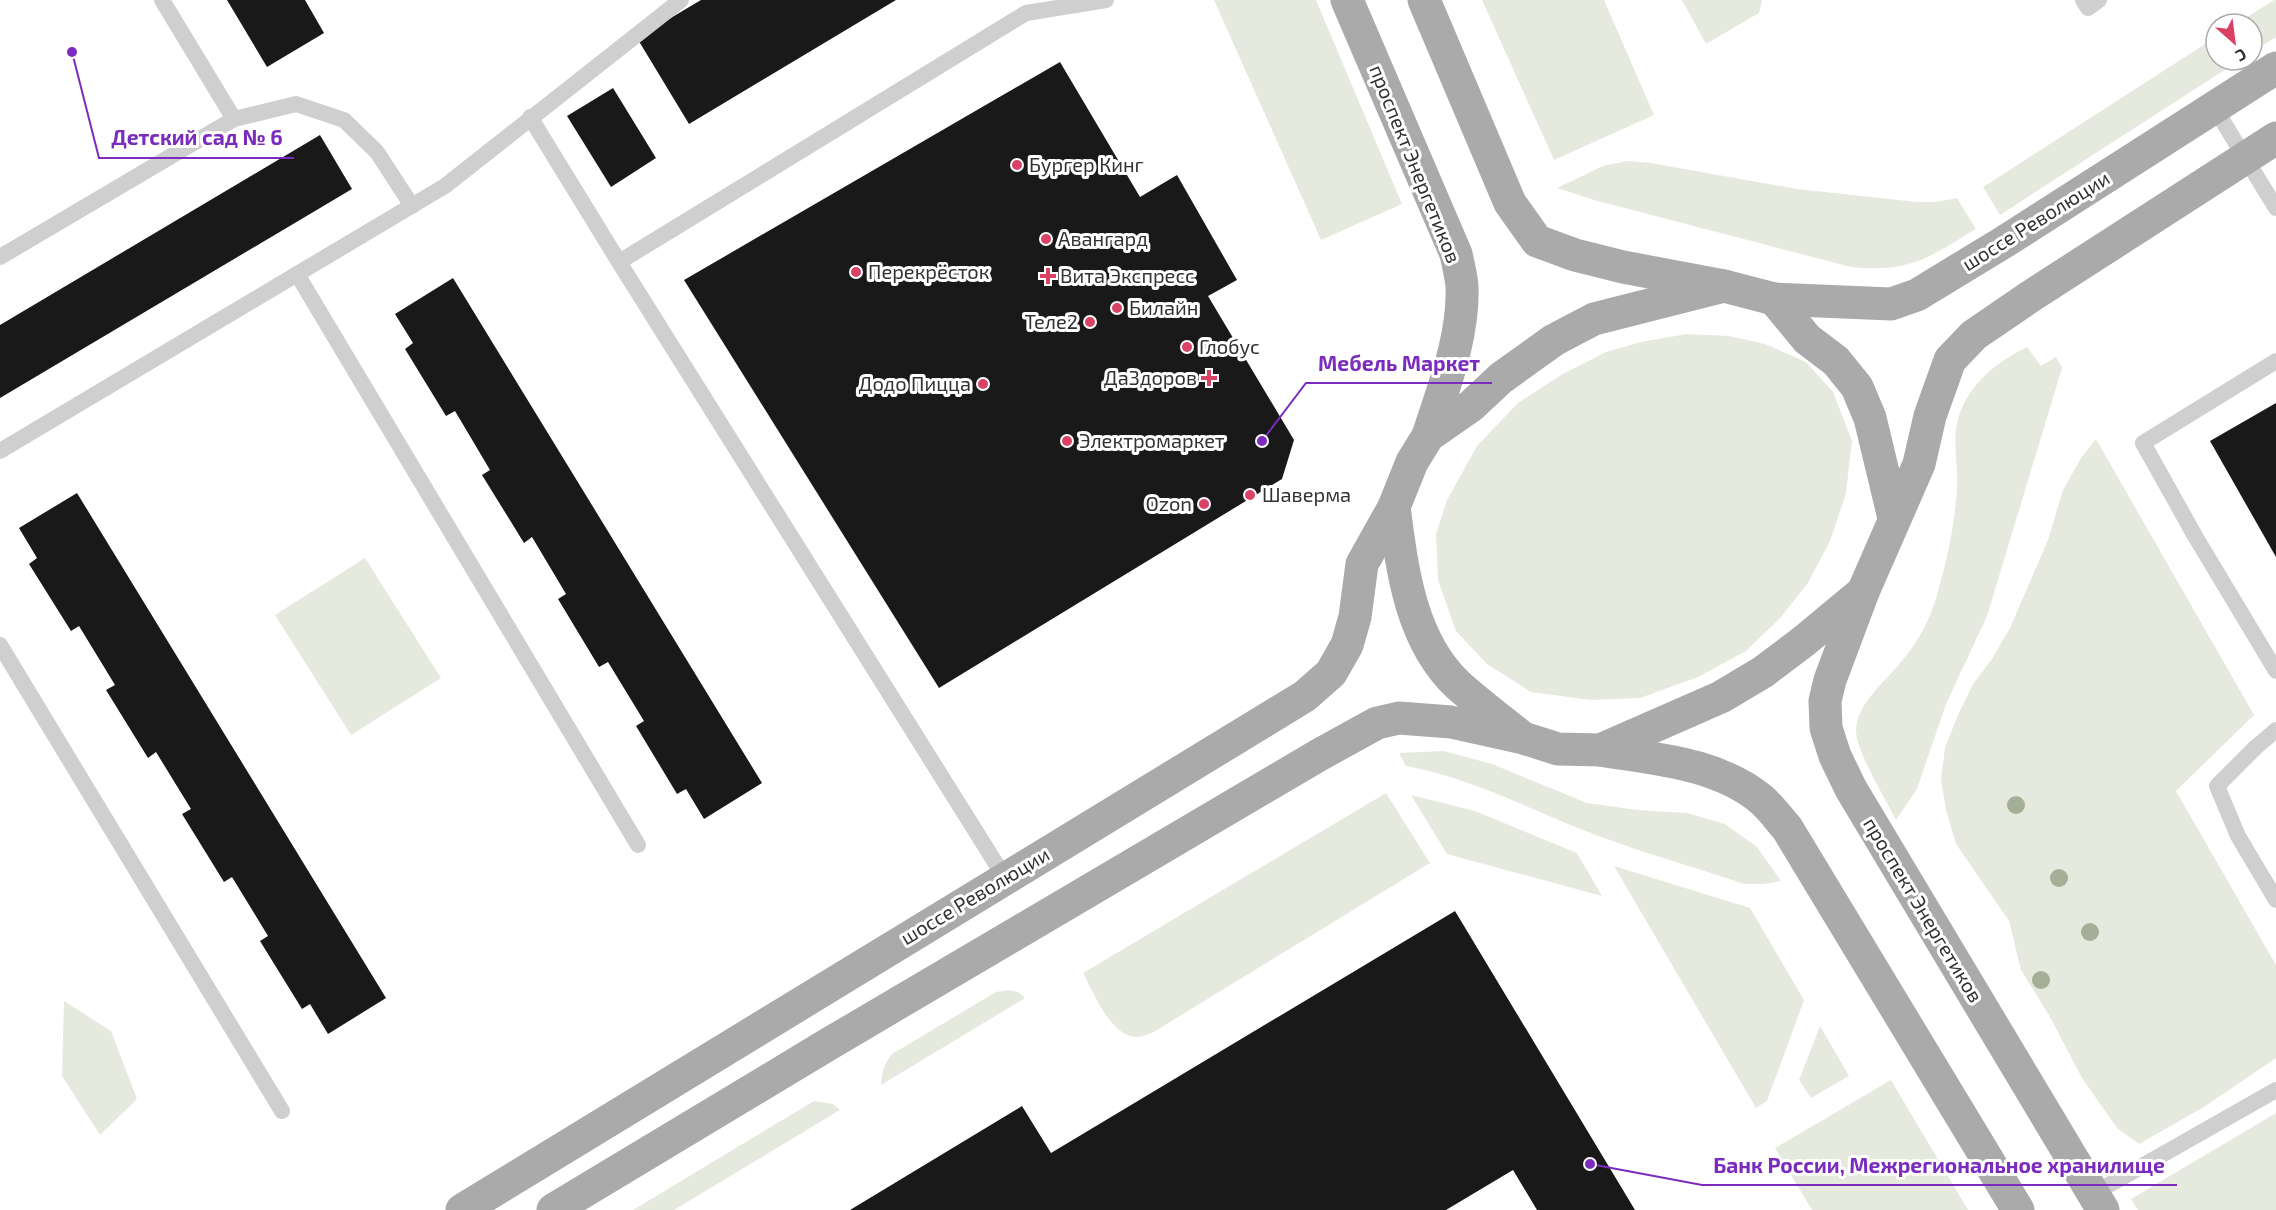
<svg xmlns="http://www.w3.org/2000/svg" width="2276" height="1210" font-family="'Exo 2',sans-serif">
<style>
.green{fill:#e6eade}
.building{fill:#191919}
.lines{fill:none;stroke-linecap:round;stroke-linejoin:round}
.lane{stroke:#cfcfcf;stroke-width:16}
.primary{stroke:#aaa;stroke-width:33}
.tree{fill:#a5ae96}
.poi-dot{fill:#da4265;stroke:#fff;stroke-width:2}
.labels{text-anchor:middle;stroke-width:6;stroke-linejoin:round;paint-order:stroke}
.street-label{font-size:20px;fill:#323232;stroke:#fff}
.poi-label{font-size:20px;fill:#323232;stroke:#fff;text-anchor:start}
.leader{fill:none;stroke:#7b2cbf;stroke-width:2}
.callout-dot{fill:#7b2cbf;stroke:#fff;stroke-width:2}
.callout-label{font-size:21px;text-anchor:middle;font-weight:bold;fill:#7b2cbf;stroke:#fff;stroke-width:6;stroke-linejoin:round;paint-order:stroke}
</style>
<rect width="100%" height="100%" fill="#fff"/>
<g class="green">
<path d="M 1214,0 L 1316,0 L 1402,204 L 1321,240 Z"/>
<path d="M 1482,0 L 1604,0 L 1654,115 L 1554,160 Z"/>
<path d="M 1682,0 L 1762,0 L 1759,13 L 1706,44 Z"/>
<path d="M 2274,0 L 2276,0 L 2276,37 L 2252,52 L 2252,24 L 2236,24 Z"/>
<path d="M 2216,37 L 2216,60 L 2240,60 L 2000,215 L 1983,187 Z"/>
<path d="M 1627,161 L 1651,163 L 1797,189 L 1917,202 L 1937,202 L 1957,198 L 1976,229 C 1928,258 1910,273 1851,267 L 1594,200 L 1557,188 L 1603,166 Z"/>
<path d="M 1687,334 L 1729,336 L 1765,344 L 1806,362 L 1833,392 L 1852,441 L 1846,493 L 1830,541 L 1808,583 L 1781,617 L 1746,651 L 1698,677 L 1640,698 L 1591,700 L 1531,692 L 1487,664 L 1456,631 L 1438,580 L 1436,534 L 1447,500 L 1477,446 L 1518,403 L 1561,375 L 1606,352 L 1641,342 Z"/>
<path d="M 2027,347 L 2041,366 L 2056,357 L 2062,368 L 1987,616 L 1946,704 L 1917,789 L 1896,820 C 1886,799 1855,750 1856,729 C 1858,702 1885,682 1901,662 C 1918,642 1930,620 1937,595 C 1947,560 1955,524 1957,488 C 1958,468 1954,448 1956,429 C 1962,389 1993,364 2027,347 Z"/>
<path d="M 2096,439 L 2254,715 L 2176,791 L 2276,965 L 2276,1058 L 2204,1107 L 2139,1144 L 2117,1128 L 2082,1078 L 2049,1015 L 2021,970 L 2009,921 L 1956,844 L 1946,810 L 1941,780 L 1945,748 L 1958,715 L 1973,684 L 1992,659 L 2010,628 L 2048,540 L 2063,490 L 2081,458 Z"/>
<path d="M 365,558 L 441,678 L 351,735 L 275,615 Z"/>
<path d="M 1444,751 L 1492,764 L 1587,803 L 1638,810 L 1687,813 L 1725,824 L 1757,847 L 1781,881 L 1764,884 L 1744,884 C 1689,865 1632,850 1578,828 C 1521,805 1467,777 1406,766 L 1399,753 Z"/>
<path d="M 1386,793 L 1430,863 L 1152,1033 C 1148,1034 1142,1037 1138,1037 C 1111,1038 1094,993 1083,973 Z"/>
<path d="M 1411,795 L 1475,811 L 1577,853 L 1602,896 L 1447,854 Z"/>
<path d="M 1614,866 L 1750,908 L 1804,1000 L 1767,1101 L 1756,1108 Z"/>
<path d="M 1008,990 L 1018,992 L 1025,998 L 881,1085 C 882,1072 884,1064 892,1054 L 996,992 Z"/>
<path d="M 64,1001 L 111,1031 L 137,1099 L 100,1135 L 62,1076 Z"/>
<path d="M 1820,1026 L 1849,1076 L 1811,1098 L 1799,1080 Z"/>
<path d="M 1891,1080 L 1968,1210 L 1812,1210 L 1775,1148 Z"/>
<path d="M 814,1101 L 833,1104 L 840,1110 L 674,1210 L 633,1210 Z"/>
<path d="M 2276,1113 L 2276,1210 L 2138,1210 L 2131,1199 Z"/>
</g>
<g class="building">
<path d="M 227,0 L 305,0 L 324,33 L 267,67 Z"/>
<path d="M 701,0 L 896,0 L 689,124 L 637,38 Z"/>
<path d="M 1060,62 L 1140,197 L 1177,175 L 1237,280 L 1208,296 L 1294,440 L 1282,479 L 939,688 L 684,280 Z"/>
<path d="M 613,88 L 656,158 L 611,187 L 567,116 Z"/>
<path d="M 320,135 L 352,189 L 0,398 L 0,325 Z"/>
<path d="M 453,278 L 762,783 L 704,819 L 686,789 L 677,794 L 636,726 L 644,721 L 608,662 L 599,667 L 558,599 L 566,594 L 532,537 L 524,543 L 482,475 L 490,470 L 455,411 L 446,416 L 405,349 L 413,343 L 395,314 Z"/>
<path d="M 2276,403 L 2276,557 L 2210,441 Z"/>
<path d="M 77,493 L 386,998 L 328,1034 L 310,1004 L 302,1009 L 260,941 L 268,936 L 232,877 L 224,882 L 182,814 L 191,809 L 156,752 L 148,758 L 106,690 L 115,685 L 79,626 L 71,631 L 29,564 L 37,558 L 19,528 Z"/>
<path d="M 1455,911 L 1635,1210 L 1537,1210 L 1513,1170 L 1446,1210 L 850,1210 L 1022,1106 L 1051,1153 Z"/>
</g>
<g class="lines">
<g class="lane">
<path d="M 162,0 L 234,119"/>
<path d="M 2083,0 L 2088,8 L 2099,0"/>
<path d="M 2214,107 L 2276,208"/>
<path d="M 530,117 L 619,262 L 1005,878"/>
<path d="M 0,257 L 234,119 L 296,104 L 344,120 L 377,152 L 412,206"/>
<path d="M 619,262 L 1026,13 L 1106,0"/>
<path d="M 297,274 L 638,845"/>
<path d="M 2276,361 L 2143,443 L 2195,536 L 2276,671"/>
<path d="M 0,451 L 445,186 L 681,0"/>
<path d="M 0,645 L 282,1111"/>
<path d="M 2276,730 L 2256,747 L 2217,786 L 2238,836 L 2276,900"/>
<path d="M 2093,1194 L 2276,1090"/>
</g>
<g class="primary">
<path d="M 1347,0 L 1456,254 C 1458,264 1461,275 1462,286 C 1464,337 1443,389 1428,436"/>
<path d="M 1424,0 L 1510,203 L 1537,241 L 1575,255 L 1623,267 L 1724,286 L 1774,299 L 1891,304 L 1917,295 L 2004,242 L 2276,68"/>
<path d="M 1774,299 L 1807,339 L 1836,361 L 1857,387 L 1870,418 L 1894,518"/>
<path d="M 1394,507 C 1402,568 1410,640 1458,685 C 1477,702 1498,718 1518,734"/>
<path d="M 1600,750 C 1655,759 1718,763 1762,800 C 1771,808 1779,819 1787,828 L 2018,1210"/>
<path d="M 462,1210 L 1305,696 L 1331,673 L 1347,645 L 1355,617 L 1362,564 L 1394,507 L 1412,462 L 1428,436 L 1471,406 L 1501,378 L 1554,340 L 1594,319 L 1724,286"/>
<path d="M 553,1210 L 827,1045 L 1319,755 L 1377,723 L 1399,718 L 1451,722 L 1523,738 L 1558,749 L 1600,750 L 1721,697 L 1763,672 L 1804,641 L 1863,592"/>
<path d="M 2103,1210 L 1851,789 L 1835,756 L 1826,728 L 1825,701 L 1830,680 L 1863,592 L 1919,464 L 1930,416 L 1950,360 L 1974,335 L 2028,298 L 2276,138"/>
</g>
</g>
<g class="tree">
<circle cx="2016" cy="805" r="9"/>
<circle cx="2059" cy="878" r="9"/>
<circle cx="2090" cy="932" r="9"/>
<circle cx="2041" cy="980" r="9"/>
</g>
<g class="poi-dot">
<circle cx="1017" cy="165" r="6"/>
<circle cx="1046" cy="239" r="6"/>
<circle cx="856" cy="272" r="6"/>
<path d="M1045 267h6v6h6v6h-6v6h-6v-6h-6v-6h6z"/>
<circle cx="1117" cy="308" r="6"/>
<circle cx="1090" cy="322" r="6"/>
<circle cx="1187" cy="347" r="6"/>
<path d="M1206 369h6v6h6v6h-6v6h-6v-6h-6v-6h6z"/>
<circle cx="983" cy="384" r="6"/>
<circle cx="1067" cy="441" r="6"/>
<circle cx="1250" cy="495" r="6"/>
<circle cx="1204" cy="504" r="6"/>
</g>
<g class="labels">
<g class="street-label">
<text transform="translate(1415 164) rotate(68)" y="7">проспект Энергетиков</text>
<text transform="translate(2036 221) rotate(-32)" y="7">шоссе Революции</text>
<text transform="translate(975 896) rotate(-31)" y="7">шоссе Революции</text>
<text transform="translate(1923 910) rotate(59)" y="7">проспект Энергетиков</text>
</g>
<g class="poi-label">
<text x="1029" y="172">Бургер Кинг</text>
<text x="1058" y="246">Авангард</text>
<text x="868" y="279">Перекрёсток</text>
<text x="1060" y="283">Вита Экспресс</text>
<text x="1129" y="315">Билайн</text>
<text x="1078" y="329" text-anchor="end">Теле2</text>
<text x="1199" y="354">Глобус</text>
<text x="1197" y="385" text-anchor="end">ДаЗдоров</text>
<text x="971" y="391" text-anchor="end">Додо Пицца</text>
<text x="1079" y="448">Электромаркет</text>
<text x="1262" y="502">Шаверма</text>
<text x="1192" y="511" text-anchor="end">Ozon</text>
</g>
</g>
<path class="leader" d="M72 52L99 158H294M1262 441L1306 383H1492M1590 1164L1702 1185H2177"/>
<g class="callout-dot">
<circle cx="72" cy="52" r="6"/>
<circle cx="1262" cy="441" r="6"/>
<circle cx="1590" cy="1164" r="6"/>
</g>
<g class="callout-label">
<text x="197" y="145">Детский сад № 6</text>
<text x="1399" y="371">Мебель Маркет</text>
<text x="1939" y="1173">Банк России, Межрегиональное хранилище</text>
</g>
<g transform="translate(2234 42) rotate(152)"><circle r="28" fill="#ffffff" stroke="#adadad" stroke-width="1.5"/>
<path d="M0-4.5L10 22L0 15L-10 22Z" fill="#da4265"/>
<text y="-9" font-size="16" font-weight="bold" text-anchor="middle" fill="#323232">С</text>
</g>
</svg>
